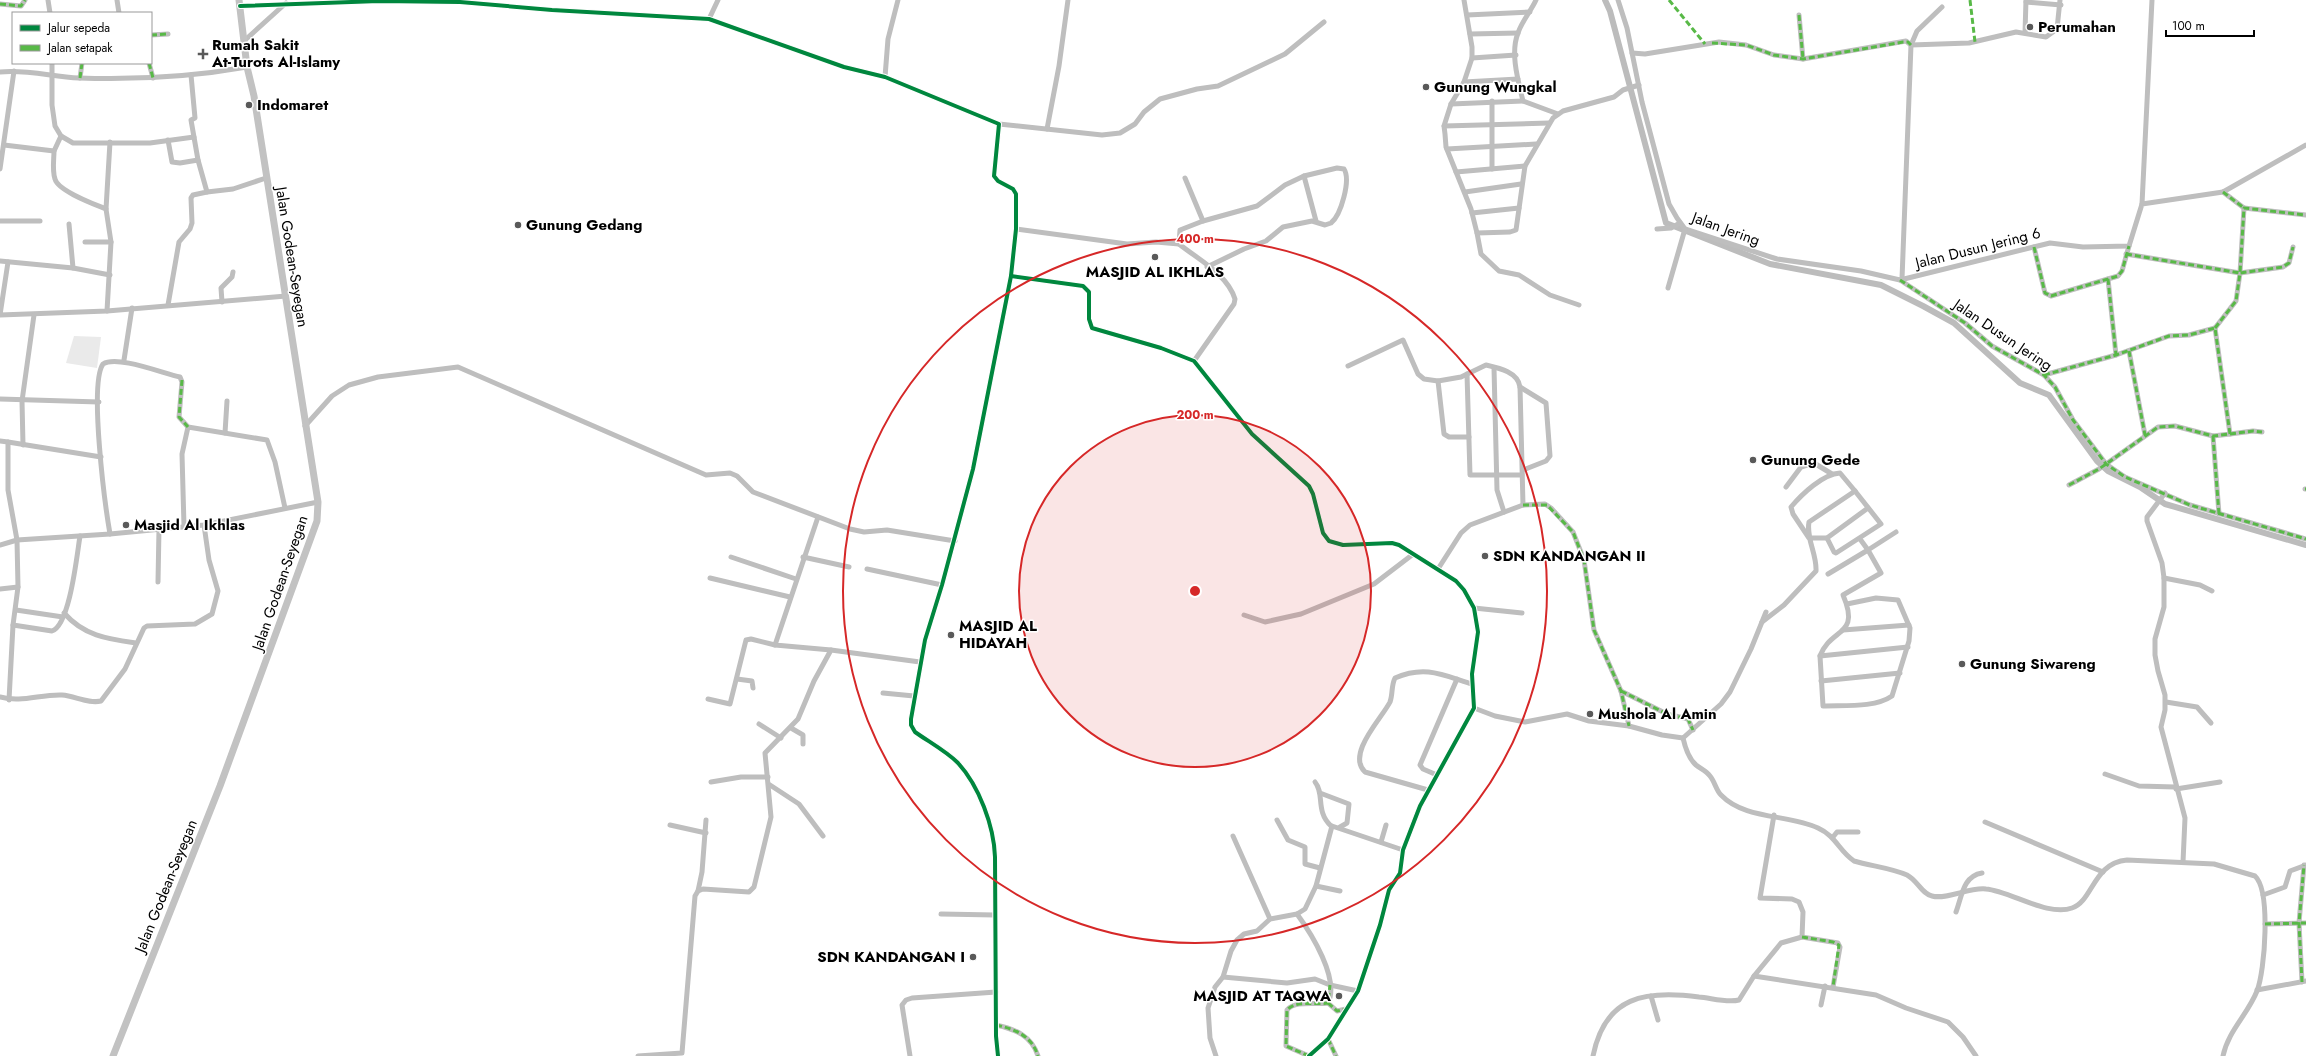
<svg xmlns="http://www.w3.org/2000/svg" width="2306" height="1056" font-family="Jost,sans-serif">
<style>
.green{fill:#eaeaea}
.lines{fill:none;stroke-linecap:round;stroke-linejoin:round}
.canal{stroke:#bcbcbc;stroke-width:6}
.street{stroke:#bebebe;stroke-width:5}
.secondary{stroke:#c2c2c2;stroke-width:7}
.quiet{stroke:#58b947;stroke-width:3;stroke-dasharray:6 3;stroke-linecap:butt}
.cycleway-casing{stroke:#fff;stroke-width:6}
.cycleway{stroke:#00873e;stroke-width:4}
.ring{fill:none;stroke:#d62828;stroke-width:2}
.poi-dot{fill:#595959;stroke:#fff;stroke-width:1.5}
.labels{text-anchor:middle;stroke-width:3;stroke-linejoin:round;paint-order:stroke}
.poi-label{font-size:15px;font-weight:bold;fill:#000;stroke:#fff;text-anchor:start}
.street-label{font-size:15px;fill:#000;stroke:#fff}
.centre{fill:#d62828;stroke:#fff;stroke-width:2}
.ring-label{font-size:12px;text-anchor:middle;font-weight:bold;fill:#d62828;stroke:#fff;stroke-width:3;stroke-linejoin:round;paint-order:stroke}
</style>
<rect width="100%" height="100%" fill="#fff"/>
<path class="green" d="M 74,336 L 101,337 L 97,368 L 66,363 Z"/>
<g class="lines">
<path class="canal" d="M 1605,0 L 1610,11 L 1666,223 L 1770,264 L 1881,285 L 1923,306 L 1954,323 L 2020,383 L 2049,395 L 2097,461 L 2108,471 L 2140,487 L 2165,504 L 2306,545"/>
<g class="street">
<path d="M 48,0 L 50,13"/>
<path d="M 117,0 L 119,13"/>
<path d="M 1464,0 L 1472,47 L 1472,58 L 1464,82"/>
<path d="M 1536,0 C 1531,11 1522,21 1518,33 C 1510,53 1518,80 1523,101 L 1558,114"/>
<path d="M 1618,0 L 1627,28 L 1642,102 L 1669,204 L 1677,218 L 1685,229 L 1777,259 L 1861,271 L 1900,280 L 1965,323 L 1992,346 L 2044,375 L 2055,387 L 2073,420 L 2106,464 L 2125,477 L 2190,505 L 2306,539"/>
<path d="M 2026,2 L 2061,5"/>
<path d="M 0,4 L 21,6 L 25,0"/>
<path d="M 240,6 L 379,1 L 460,2 L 552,10 L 709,19 L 844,67 L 885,77 L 999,124 L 994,176 L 998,181 L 1013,189 L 1016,194 L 1016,229 L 1011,276 L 973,469 L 942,585 L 925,640 L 911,719 L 911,725 L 915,732 C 929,742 946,751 958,763 C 979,786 994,826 995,857 L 996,1036 L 998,1056"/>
<path d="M 1467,15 L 1530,12"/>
<path d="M 1799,15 L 1803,59"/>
<path d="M 709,19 L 718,0"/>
<path d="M 2025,33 L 2026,0"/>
<path d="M 1470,34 L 1518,33"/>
<path d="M 151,35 L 168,34"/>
<path d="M 244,41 L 286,3"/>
<path d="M 1632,53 L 1645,54 L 1719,42 L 1746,45 L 1774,55 L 1803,59 L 1906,41 L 1911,45 L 1969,43 L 2016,32 L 2046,37 L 2057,29 L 2060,0"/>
<path d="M 1472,58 L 1516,55"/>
<path d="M 52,63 L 52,105 L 55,126 L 61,136 L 73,143 L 150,143 L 194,137"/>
<path d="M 149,63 L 153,78"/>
<path d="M 0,72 C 26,69 53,77 79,78 C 136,80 191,77 247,67"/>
<path d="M 885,77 L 888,39 L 898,0"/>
<path d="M 80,78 L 82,63"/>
<path d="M 1518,79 L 1464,82 L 1451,104 L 1444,126 L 1445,134 L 1446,147 L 1471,209 L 1477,233 L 1510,232 L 1516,230 L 1525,166 L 1553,118 L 1563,111 L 1614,97 L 1623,90 L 1639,85"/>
<path d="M 1492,101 L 1492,169"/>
<path d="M 1451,104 L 1523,101"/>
<path d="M 999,124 L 1102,135 L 1120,133 L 1135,124 L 1144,112 L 1160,99 L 1197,89 L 1218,86 L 1285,54 L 1324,22"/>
<path d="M 1444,126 L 1549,123"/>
<path d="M 1047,129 L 1059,66 L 1068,0"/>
<path d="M 168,140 L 172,162 L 180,163 L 198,160"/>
<path d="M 4,145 L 54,151 C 54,159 52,171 55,179 C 58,191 94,204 106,209"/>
<path d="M 1447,149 L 1536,144"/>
<path d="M 54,151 L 61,136"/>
<path d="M 0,169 L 14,71"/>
<path d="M 1456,172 L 1525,166"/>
<path d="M 1304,176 L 1316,221"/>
<path d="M 1185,178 L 1203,221"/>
<path d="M 207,192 L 233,189 L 266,178"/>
<path d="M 1465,192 L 1521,184"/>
<path d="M 2223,192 L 2244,208"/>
<path d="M 2142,204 L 2152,0"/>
<path d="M 1472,213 L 1519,208"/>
<path d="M 0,221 L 40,221"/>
<path d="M 69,224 L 73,268"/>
<path d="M 1016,229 L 1127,244 L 1156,242 L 1179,244"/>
<path d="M 1657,229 L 1671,228 L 1680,223"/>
<path d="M 1477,233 L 1481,254 L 1499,271 L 1519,275 L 1550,295 L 1579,305"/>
<path d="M 85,242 L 111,242"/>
<path d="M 2034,247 L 2045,293 L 2051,296 L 2118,276 L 2122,271 L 2129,246"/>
<path d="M 2126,254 L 2240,273 L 2244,208 L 2306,215"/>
<path d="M 0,261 L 73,268 L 110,275"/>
<path d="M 8,262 L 0,315 L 107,311 L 286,296"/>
<path d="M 1011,276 L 1083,286 L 1089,292 L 1089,319 L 1092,328 L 1161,348 L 1194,361 L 1252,434 L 1309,486 L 1313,494 L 1323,533 L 1329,541 L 1343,545 L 1392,543 L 1399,545 L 1456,581 L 1464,590 L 1474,608 L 1478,632 L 1472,674 L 1474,708 L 1420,806 L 1403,850 L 1400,873 L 1389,890 L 1380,925 L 1358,991 L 1328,1039 L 1309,1056"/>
<path d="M 1902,279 L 1911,45 L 1917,31 L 1942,7"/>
<path d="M 2108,279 L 2116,355"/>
<path d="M 1900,280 L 2050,243 L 2083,247 L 2129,246 L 2142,204 L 2223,192 L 2306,145"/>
<path d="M 1668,288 L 1685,229"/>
<path d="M 222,302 L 221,288 L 232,277 L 233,272"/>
<path d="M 168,305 L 179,242 L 190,229 L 192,223 L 191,198 L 193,195 L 207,192 L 198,160 L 191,120 L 195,118 L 191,75"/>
<path d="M 107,311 L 111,242 L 106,209 L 110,142"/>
<path d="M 2215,328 L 2236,301 L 2240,273 L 2283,267 L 2289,263 L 2293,247"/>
<path d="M 2129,351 L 2145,435"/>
<path d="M 124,360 L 132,308"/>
<path d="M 1194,361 L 1234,304 L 1235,299 C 1227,274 1199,260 1179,244 L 1180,230 L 1203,221 L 1257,206 L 1285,185 L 1304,176 L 1337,168 L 1344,169 C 1351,180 1341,215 1331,223 L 1325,225 L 1312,221 L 1283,227 L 1266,241 L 1244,249 L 1207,267"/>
<path d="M 1348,366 L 1403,340 L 1418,374 L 1424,379 L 1438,381 L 1461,377 L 1486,365 C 1499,368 1518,372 1520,387 L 1523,505"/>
<path d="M 1494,368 L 1497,490 L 1504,512"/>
<path d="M 1467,374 L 1470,475 L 1522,475"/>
<path d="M 2044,375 L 2116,355 L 2169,336 L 2189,335 L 2215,328 L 2230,434 L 2213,436 L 2175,426 L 2158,427 L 2099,469 L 2069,485"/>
<path d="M 1438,381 L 1444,434 L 1449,437 L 1469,437"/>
<path d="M 1520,387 L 1546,403 L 1550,456 L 1546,461 L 1523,470"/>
<path d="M 0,399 L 99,402"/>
<path d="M 305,426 L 332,396 L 349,385 L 378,377 L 458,367 L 706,475 L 730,473 L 737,476 L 753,492 L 850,529 L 864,532 L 887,530 L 955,541"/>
<path d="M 225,433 L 227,401"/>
<path d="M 2230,434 L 2253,431 L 2262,432"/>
<path d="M 2213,436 L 2219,514"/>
<path d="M 0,441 L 8,442 L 8,490 L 17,540 L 18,587 L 13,625 L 9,700"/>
<path d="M 8,442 L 101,457"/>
<path d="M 23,445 L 22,401 L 34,315"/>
<path d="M 1786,487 L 1801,467 L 1814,463 L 1832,474"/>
<path d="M 2305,489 L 2306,489"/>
<path d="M 2165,493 L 2147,517 L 2147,521 L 2162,563 L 2164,578 L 2164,607 L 2155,639 L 2155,655 L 2158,671 L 2165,695 L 2165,710 L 2161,727 L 2185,818 L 2183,862"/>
<path d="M 818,517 L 775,645 L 831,650"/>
<path d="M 184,526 L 182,454 L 188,427"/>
<path d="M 110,534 C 105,505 89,384 103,364 C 117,355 162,373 180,377 L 182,382 L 179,417 L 188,427 L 267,440 L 275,462 L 285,508"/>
<path d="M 1827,538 L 1834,552 L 1836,553 L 1881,524 L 1855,491"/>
<path d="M 1860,539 L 1868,550 L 1896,532"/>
<path d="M 0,545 L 17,540 L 110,534 L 204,525 L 318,502"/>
<path d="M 731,557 L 796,579"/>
<path d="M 803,557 L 849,567"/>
<path d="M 867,569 L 942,585"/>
<path d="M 1438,569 L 1461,533 L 1470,525 L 1523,505 L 1545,504 L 1551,508 L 1573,532 L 1584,560 L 1594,630 L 1621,691 L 1629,726"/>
<path d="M 1828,574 L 1868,550 L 1881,573 L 1843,595 C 1861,637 1831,627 1820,656 L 1823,706 C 1844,705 1875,708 1892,696 L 1909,641 L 1910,628 L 1898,600 L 1876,598 L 1847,604"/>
<path d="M 710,578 L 790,597"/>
<path d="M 2164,578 L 2200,585 L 2212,591"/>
<path d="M 158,582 L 159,529"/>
<path d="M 0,589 L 18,587"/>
<path d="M 1474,608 L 1522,613"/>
<path d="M 16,610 L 63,617"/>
<path d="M 64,613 C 84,636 108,639 136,643"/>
<path d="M 1244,615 L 1265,622 L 1301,614 L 1374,584 L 1412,555"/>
<path d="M 1762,622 L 1784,605 L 1816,571 C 1817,554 1806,539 1809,522 L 1855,491 L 1840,473 C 1823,474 1802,494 1791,507 L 1793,514 L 1809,538 L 1827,538 L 1868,508"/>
<path d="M 13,625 L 52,631 C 70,625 77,554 80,536"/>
<path d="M 1843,630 L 1909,625"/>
<path d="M 1820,656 L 1908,647"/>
<path d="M 737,679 L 752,681 L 753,688"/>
<path d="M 1821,681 L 1900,673"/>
<path d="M 1621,691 L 1667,714 L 1688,719 L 1693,730"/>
<path d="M 883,693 L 914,696"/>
<path d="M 0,697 C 21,703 41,694 62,695 C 75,696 89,704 101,701 L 125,669 L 144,628 L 147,626 L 195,624 L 212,614 L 218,591 L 209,560 L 204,525"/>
<path d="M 708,699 L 730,704 L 746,640 L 751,639 L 775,645"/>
<path d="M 2166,702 L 2197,707 L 2211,723"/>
<path d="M 1474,708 L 1495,716 L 1525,722 L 1567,714 L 1589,721 L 1629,726 L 1662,735 L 1683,738 L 1721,704 L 1730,692 L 1751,649 L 1766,612"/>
<path d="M 759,724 L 781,738"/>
<path d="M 791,728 L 803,735 L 803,744"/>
<path d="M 1683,738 C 1685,747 1688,758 1696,765 C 1701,769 1706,771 1710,776 C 1715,782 1716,790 1721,795 C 1745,820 1788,814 1818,828 C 1836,836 1839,851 1854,861 C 1871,866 1891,868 1907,875 C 1917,880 1922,894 1932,896 C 1947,900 1969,887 1986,889 C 2010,891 2048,917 2072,908 C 2093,901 2093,863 2127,860 L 2214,864 L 2255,876 C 2271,891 2265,971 2257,991 C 2248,1014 2228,1031 2223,1056"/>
<path d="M 2105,774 L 2139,786 L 2175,787"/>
<path d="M 1437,775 L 1423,769 L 1420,765 L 1457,679"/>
<path d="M 711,782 L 741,777 L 768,777"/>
<path d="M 1315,782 C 1325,794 1315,811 1331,826"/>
<path d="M 770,785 L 799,804 L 823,836"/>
<path d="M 2176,789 L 2220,782"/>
<path d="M 1428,790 L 1365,772 C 1346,754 1382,718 1390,702 C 1393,694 1391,686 1395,678 C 1425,665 1443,675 1472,684"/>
<path d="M 1320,793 L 1349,804 L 1347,823 L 1340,827"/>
<path d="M 1774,815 L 1760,898 L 1792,899 L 1799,902 L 1803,912 L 1802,937"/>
<path d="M 1277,820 L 1288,840 L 1305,847 L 1305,864 L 1320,868"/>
<path d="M 1985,822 L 2103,872"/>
<path d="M 670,825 L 706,833"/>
<path d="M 1233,836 L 1270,919"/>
<path d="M 1833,837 L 1837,832 L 1858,832"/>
<path d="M 1381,842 L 1386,825"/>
<path d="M 1316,886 L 1340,891"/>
<path d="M 698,891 L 702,872 L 706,820"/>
<path d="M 2263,895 L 2285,887 L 2290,871 L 2306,865"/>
<path d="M 1956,912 C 1962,896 1963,876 1982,873"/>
<path d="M 941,914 L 995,915"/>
<path d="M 1297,914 C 1311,933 1340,979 1328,1003 C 1316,1005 1295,1000 1287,1010 L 1286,1046 L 1309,1056"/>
<path d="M 2265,924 L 2306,923"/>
<path d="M 1754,976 L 1876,995 L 1906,1008 L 1948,1022 L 1963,1037 L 1976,1056"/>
<path d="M 1223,977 L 1287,983 L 1315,979 L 1330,985 L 1358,991"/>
<path d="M 2302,982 L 2299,923 L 2304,865"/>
<path d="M 2257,990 L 2306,981"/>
<path d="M 1651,996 L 1658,1020"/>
<path d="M 1328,1003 L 1337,1011 L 1346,1009"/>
<path d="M 1821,1005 L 1825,986"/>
<path d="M 996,1025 C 1015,1029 1032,1036 1038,1056"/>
<path d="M 1328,1039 L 1336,1056"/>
<path d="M 638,1056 L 682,1053 L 695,896 L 698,891 L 703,889 L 749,892 L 754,887 L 771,817 L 765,753 L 798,719 L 814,681 L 831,650 L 920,662"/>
<path d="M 910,1056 L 902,1005 L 906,1000 L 912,998 L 996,992"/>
<path d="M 1216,1056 L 1210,1038 L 1208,1008 L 1215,987 L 1223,977 L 1231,951 L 1237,940 L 1244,934 L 1257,931 L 1270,919 L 1297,914 L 1305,909 L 1316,886 L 1332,826 L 1403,850"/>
<path d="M 1593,1056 C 1605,996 1645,990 1699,997 C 1711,998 1727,1003 1739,1000 L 1754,976 L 1781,943 L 1802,937 L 1838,943 L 1840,947 L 1833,987"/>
</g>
<path class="secondary" d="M 113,1056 L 220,786 L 317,521 L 318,502 L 254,96 L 247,67 L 239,0"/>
<g class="quiet">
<path d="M 1669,0 L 1705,44"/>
<path d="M 1970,0 L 1975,42"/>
<path d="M 0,4 L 21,6 L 25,0"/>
<path d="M 1799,15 L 1803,59"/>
<path d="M 151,35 L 168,34"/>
<path d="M 1712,43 L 1746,45 L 1774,55 L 1803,59 L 1903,42 L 1908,42 L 1911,45"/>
<path d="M 149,63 L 153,78"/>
<path d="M 80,78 L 82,63"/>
<path d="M 2223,192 L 2244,208"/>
<path d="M 2034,247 L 2045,293 L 2051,296 L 2118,276 L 2122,271 L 2129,246"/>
<path d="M 2126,254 L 2240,273 L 2244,208 L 2306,215"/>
<path d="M 2108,279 L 2116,355"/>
<path d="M 1900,280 L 1965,323 L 1992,346 L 2044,375 L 2055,387 L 2073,420 L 2106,464 L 2125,477 L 2190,505 L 2306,539"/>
<path d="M 2215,328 L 2236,301 L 2240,273 L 2283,267 L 2289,263 L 2293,247"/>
<path d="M 2129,351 L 2145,435"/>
<path d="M 2044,375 L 2116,355 L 2169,336 L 2189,335 L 2215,328 L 2230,434 L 2213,436 L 2175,426 L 2158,427 L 2099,469 L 2069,485"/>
<path d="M 182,380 L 179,417 L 188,427"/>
<path d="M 2230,434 L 2253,431 L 2262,432"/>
<path d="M 2213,436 L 2219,514"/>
<path d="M 2305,489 L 2306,489"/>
<path d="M 1523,505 L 1547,505 L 1573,532 L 1584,560 L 1594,630 L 1621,691 L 1629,726"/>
<path d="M 1621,691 L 1667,714 L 1688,719 L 1693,730"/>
<path d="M 2265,924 L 2306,923"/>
<path d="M 1802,937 L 1833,942 L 1839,945 L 1833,987"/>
<path d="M 2302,982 L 2299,923 L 2304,865"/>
<path d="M 1328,1003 L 1337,1011 L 1346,1009"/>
<path d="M 996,1025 C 1015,1029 1032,1036 1038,1056"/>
<path d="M 1328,1039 L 1336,1056"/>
<path d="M 1309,1056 L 1286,1046 L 1287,1010 C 1295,1000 1316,1005 1328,1003 L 1330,985"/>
</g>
<defs>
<g id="cycleway">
<path d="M 240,6 L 379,1 L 460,2 L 552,10 L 709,19 L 844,67 L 885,77 L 999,124 L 994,176 L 998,181 L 1013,189 L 1016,194 L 1016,229 L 1011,276 L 973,469 L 942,585 L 925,640 L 911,719 L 911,725 L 915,732 C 929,742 946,751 958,763 C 979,786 994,826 995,857 L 996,1036 L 998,1056"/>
<path d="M 1011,276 L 1083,286 L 1089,292 L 1089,319 L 1092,328 L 1161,348 L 1194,361 L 1252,434 L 1309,486 L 1313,494 L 1323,533 L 1329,541 L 1343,545 L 1392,543 L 1399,545 L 1456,581 L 1464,590 L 1474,608 L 1478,632 L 1472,674 L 1474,708 L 1420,806 L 1403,850 L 1400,873 L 1389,890 L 1380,925 L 1358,991 L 1328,1039 L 1309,1056"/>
</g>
</defs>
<use href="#cycleway" class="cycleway-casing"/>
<use href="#cycleway" class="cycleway"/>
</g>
<circle cx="1195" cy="591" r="176" fill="#d62828" fill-opacity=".12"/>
<g class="ring">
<circle cx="1195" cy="591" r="176"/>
<circle cx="1195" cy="591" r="352"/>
</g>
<g class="poi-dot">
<circle cx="2030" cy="27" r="4"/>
<path d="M201 48h4v4h4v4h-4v4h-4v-4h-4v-4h4z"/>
<circle cx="1426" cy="87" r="4"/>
<circle cx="249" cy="105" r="4"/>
<circle cx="518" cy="225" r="4"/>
<circle cx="1155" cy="257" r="4"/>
<circle cx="1753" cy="460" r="4"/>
<circle cx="126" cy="525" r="4"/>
<circle cx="1485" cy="556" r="4"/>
<circle cx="951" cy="635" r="4"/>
<circle cx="1962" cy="664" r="4"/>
<circle cx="1590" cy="714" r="4"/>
<circle cx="973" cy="957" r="4"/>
<circle cx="1339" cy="996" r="4"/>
</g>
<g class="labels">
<g class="poi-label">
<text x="2038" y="32">Perumahan</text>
<text x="212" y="50">Rumah Sakit<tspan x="212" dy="17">At-Turots Al-Islamy</tspan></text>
<text x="1434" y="92">Gunung Wungkal</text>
<text x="257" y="110">Indomaret</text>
<text x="526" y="230">Gunung Gedang</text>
<text x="1155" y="277" text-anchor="middle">MASJID AL IKHLAS</text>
<text x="1761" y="465">Gunung Gede</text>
<text x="134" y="530">Masjid Al Ikhlas</text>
<text x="1493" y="561">SDN KANDANGAN II</text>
<text x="959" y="631">MASJID AL<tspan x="959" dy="17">HIDAYAH</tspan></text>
<text x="1970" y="669">Gunung Siwareng</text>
<text x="1598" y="719">Mushola Al Amin</text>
<text x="965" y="962" text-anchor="end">SDN KANDANGAN I</text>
<text x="1331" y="1001" text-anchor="end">MASJID AT TAQWA</text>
</g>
<g class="street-label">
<text transform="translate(1726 229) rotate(20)" y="5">Jalan Jering</text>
<text transform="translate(1978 248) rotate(-14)" y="5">Jalan Dusun Jering 6</text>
<text transform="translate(292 257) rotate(81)" y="5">Jalan Godean-Seyegan</text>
<text transform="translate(2003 335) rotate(34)" y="5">Jalan Dusun Jering</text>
<text transform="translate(280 583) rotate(-71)" y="5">Jalan Godean-Seyegan</text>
<text transform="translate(166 886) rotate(-68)" y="5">Jalan Godean-Seyegan</text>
</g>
</g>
<circle cx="1195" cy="591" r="6" class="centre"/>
<g class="ring-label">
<text x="1195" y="243">400 m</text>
<text x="1195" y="419">200 m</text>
</g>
<rect x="12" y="12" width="140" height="52" fill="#ffffff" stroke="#999999"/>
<rect x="20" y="25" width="20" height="6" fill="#00873e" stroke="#999999"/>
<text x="48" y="32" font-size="12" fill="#000000">Jalur sepeda</text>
<rect x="20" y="45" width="20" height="6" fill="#58b947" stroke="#999999"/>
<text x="48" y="52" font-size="12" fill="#000000">Jalan setapak</text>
<path d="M2166 30v6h88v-6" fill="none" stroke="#000000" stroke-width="2"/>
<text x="2172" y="30" font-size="12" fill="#000000" stroke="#ffffff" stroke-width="3" paint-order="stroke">100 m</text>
</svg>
